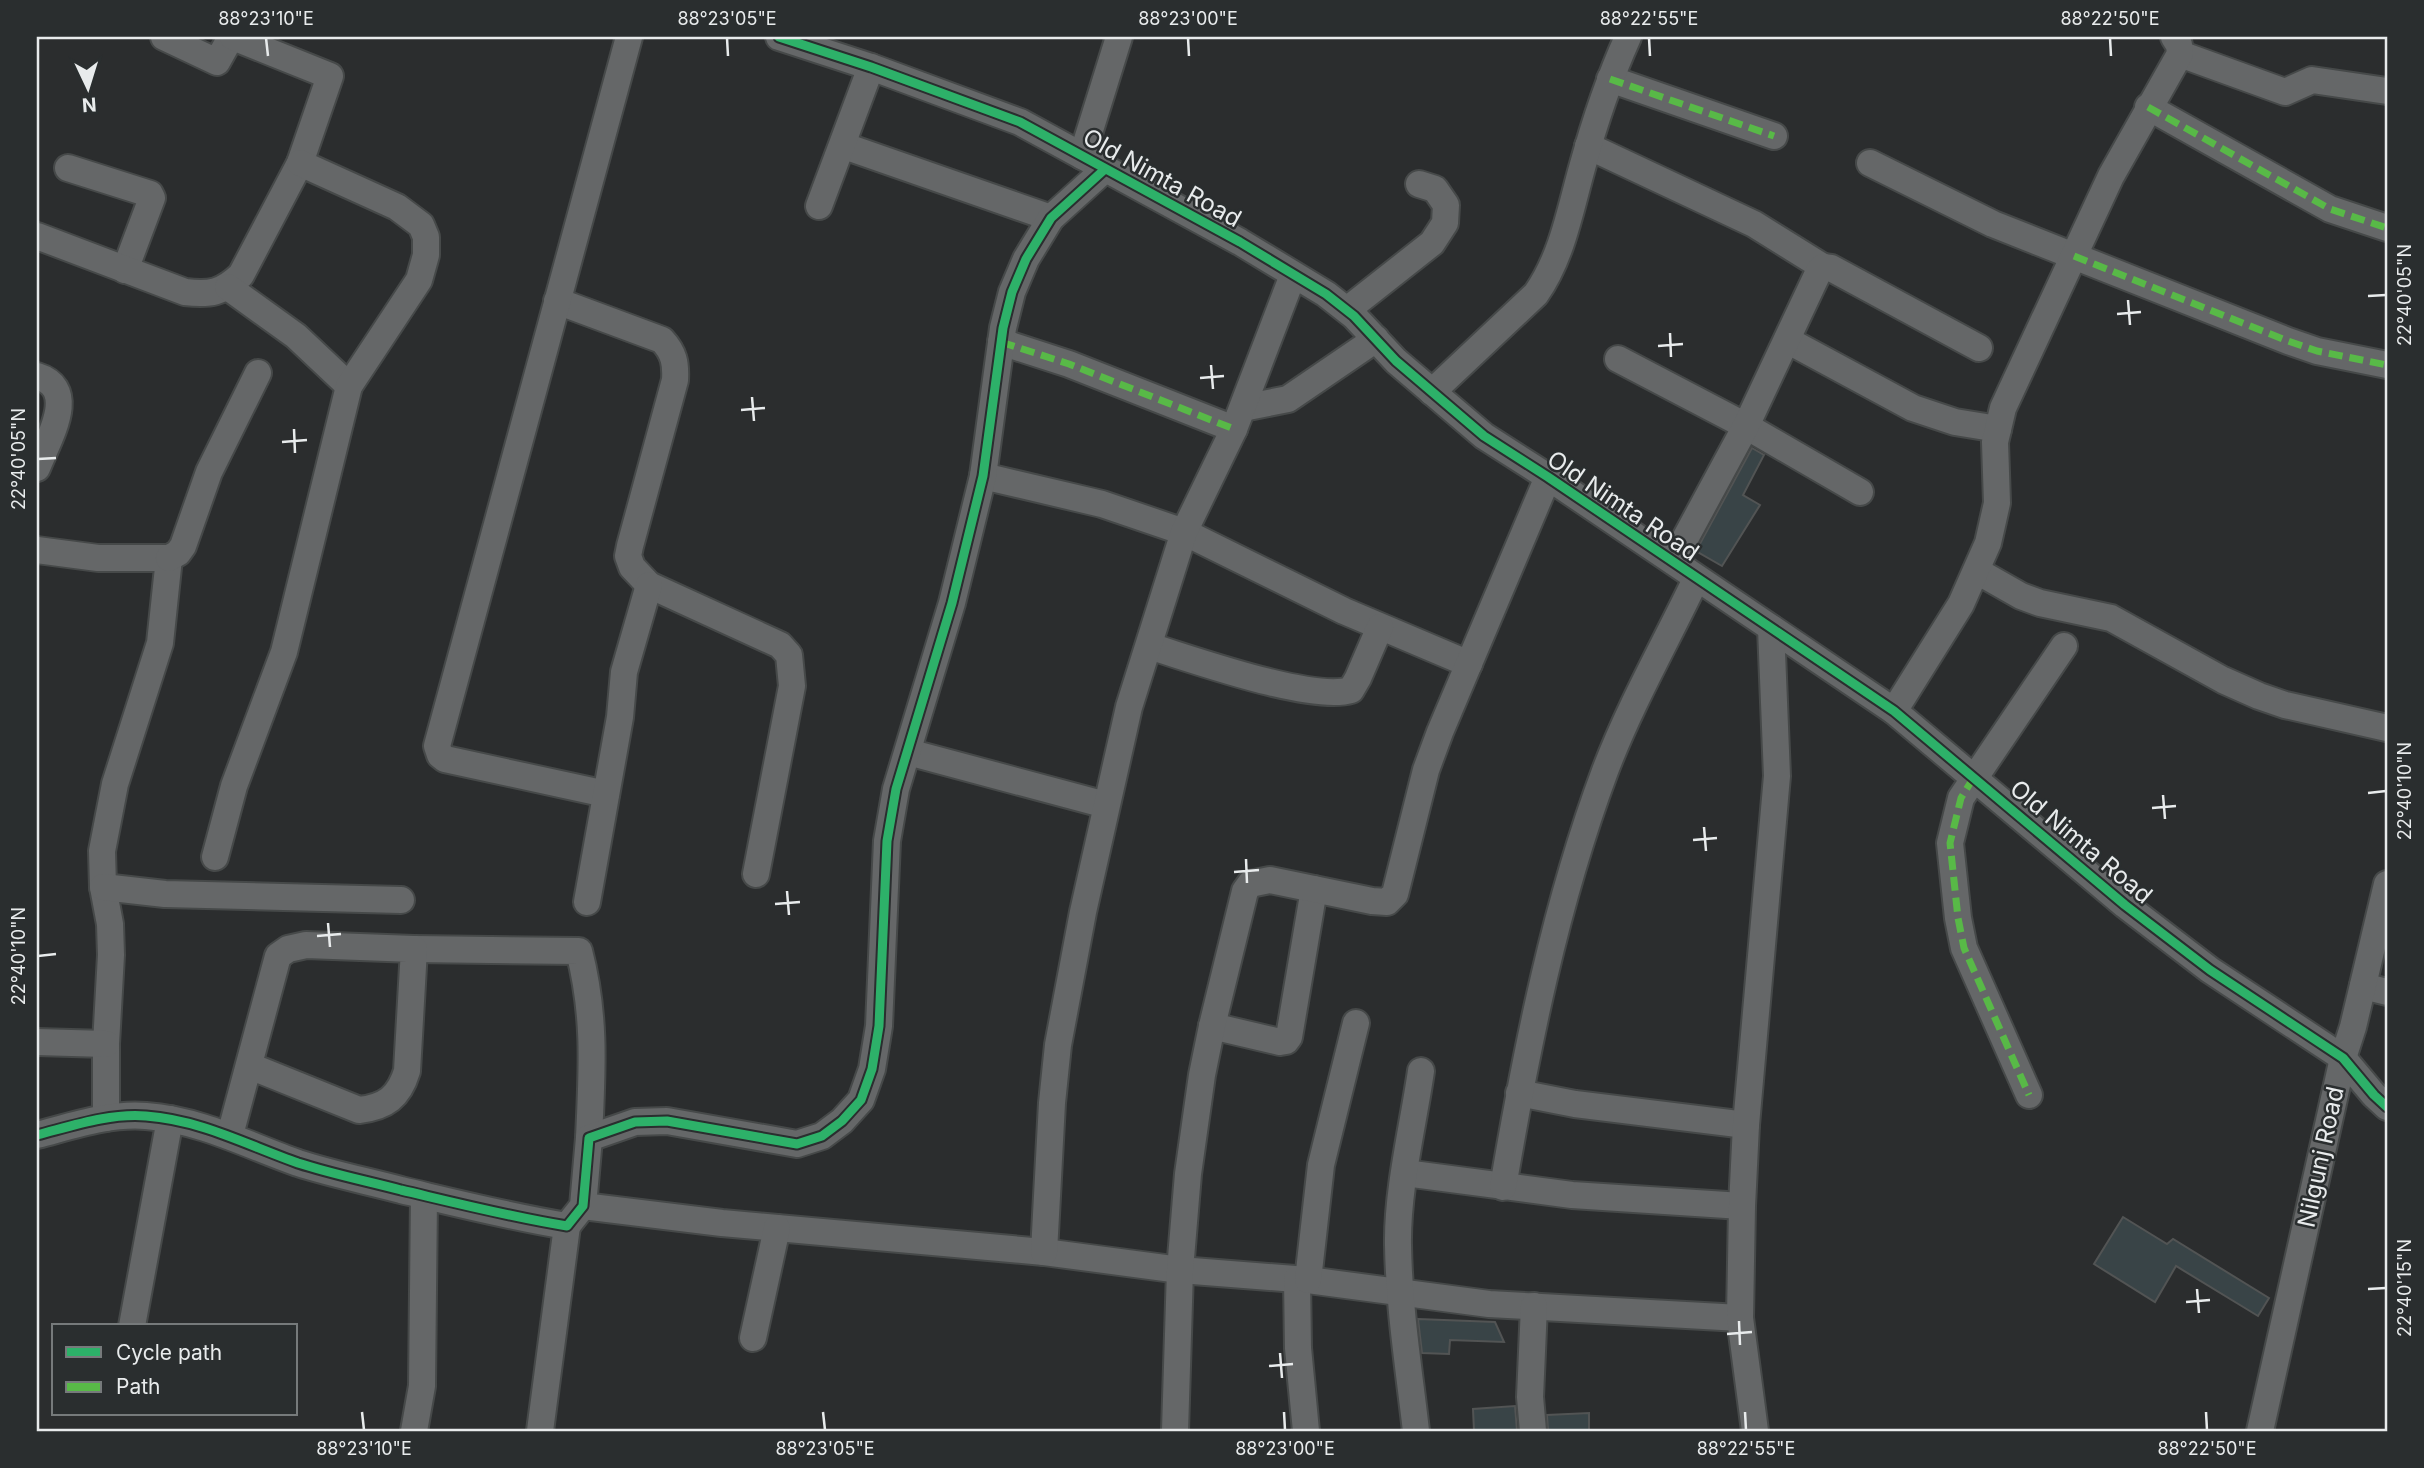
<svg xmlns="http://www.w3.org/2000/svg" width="2424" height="1468" font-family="Inter,sans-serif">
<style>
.building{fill:#394447;stroke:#525454;stroke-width:2}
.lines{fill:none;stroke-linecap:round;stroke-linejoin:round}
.minor-casing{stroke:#464949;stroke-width:30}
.minor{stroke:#656768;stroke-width:26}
.quiet{stroke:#58b947;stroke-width:7;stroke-dasharray:14 7;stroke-linecap:butt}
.cycleway-casing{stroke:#2a2e2f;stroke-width:13}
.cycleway{stroke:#2db169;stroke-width:9}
.ticks{fill:none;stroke:#e8ebec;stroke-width:2.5}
.labels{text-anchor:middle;stroke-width:5;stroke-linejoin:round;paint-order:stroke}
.street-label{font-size:24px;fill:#e8ebec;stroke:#2a2e2f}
.neatline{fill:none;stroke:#e8ebec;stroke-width:2.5}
.ticks-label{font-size:18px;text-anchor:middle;fill:#e8ebec}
</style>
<rect width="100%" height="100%" fill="#2b2d2e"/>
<g class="building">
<path d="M 1752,448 L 1764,455 L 1743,495 L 1760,505 L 1722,566 L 1696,551 Z"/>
<path d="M 2123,1217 L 2167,1244 L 2173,1239 L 2269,1298 L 2258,1316 L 2176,1266 L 2155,1302 L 2094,1264 Z"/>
<path d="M 1418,1319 L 1495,1322 L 1504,1342 L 1450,1340 L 1449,1354 L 1422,1353 Z"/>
<path d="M 1515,1406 L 1517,1431 L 1474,1431 L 1473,1409 Z"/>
<path d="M 1589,1413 L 1589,1431 L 1548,1431 L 1547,1415 Z"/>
</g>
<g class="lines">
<defs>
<g id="minor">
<path d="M 164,37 L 217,62 L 231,37"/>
<path d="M 779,37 L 871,67 L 1020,122 L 1240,242 L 1326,294 L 1354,316 L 1396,361 L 1484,436 L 1548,477 L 1894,711 L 2125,905 L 2210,970 L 2343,1058 L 2374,1095 L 2387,1107"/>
<path d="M 2180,54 L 2285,92 L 2312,80 L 2387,91"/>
<path d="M 1610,79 L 1774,136"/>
<path d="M 2148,107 L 2330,209 L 2387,228"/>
<path d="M 1588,146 L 1754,224 L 1823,267"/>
<path d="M 853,149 L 1051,218"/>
<path d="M 1082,156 L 1119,37"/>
<path d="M 1870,163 L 1993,224 L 2288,341 L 2317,351 L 2387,365"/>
<path d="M 68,168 L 150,194 L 152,198 L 125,270"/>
<path d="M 819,206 L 871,67"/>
<path d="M 37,236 L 185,292 C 210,295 222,293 241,275 L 300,163 L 330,76 L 233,37"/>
<path d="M 228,287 L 296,336 L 349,386"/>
<path d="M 557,301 L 662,340 C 674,353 676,363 675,380 L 630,546 L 628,556 L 632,567 L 649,585 L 780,645 L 789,655 L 792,686 L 756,874"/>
<path d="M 1347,310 L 1432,243 L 1445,223 L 1446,205 L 1435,189 L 1419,184"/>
<path d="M 1787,340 L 1913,408 L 1955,422 L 1998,429"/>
<path d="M 1001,342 L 1069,364 L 1234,429"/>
<path d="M 1618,359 L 1746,426 L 1860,492"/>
<path d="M 37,376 C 80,389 48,439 37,468"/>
<path d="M 1432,392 L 1536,294 C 1562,257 1570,211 1582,168 C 1594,124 1609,79 1628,37"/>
<path d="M 1243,408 L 1288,399 L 1376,339"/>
<path d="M 983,476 L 1102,504 L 1184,532 L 1344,611 L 1469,664"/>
<path d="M 37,550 L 98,558 L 169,558 L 160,643 L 115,784 L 102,851 L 103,887 L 110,924 L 111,955 L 106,1044 L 106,1118"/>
<path d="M 169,558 L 178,553 L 183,546 L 209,472 L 258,373"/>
<path d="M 1673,561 L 1746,426 L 1819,271 L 1823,267 L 1831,268 L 1979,348"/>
<path d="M 1977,571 L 2021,596 L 2040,603 L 2111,618 L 2223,680 L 2259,696 L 2285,705 L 2387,728"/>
<path d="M 1149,646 C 1192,659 1311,702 1351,690 L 1358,678 L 1380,627"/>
<path d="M 1894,711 L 1961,604 L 1988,543 L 1997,503 L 1995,442 L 2003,408 L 2111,176 L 2180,54 L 2179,45 L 2174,37"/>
<path d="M 908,752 L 1106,805"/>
<path d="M 606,794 L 445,759 L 440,755 L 437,746 L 629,37"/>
<path d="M 215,857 L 234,786 L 284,652 L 349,386 L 419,280 L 426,255 L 426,237 L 421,225 L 397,207 L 300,163"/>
<path d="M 103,887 L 165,894 L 401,900"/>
<path d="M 587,902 L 620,717 L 624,672 L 649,585"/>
<path d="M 414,949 L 579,951 C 596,1017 592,1071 589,1138"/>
<path d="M 2363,986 L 2387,992"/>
<path d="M 1212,1026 L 1280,1042 L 1286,1041 L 1289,1037 L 1314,889"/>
<path d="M 37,1042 L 106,1044"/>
<path d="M 1519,1093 L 1575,1104 L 1746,1125"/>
<path d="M 2029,1095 L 1964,948 L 1958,918 L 1950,843 L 1961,798 L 2064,646"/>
<path d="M 37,1135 C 72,1126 109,1113 146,1116 C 201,1120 247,1145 298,1163 C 332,1174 367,1181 401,1190 C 456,1203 511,1217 567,1226 L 583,1206 L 589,1138 L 635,1122 L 667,1121 L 797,1144 L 822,1136 L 842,1121 L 861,1100 L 872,1069 L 879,1026 L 887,841 L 896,789 L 952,603 L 983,476 L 1003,328 L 1012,292 L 1026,259 L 1051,218 L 1105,169"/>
<path d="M 230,1135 L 278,956 L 288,949 L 306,945 L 414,949 L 407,1071 C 399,1097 386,1107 359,1110 L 250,1066"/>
<path d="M 1405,1173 L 1572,1195 L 1742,1206"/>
<path d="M 1503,1187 C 1527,1046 1555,905 1605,771 C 1630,705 1666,642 1696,579"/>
<path d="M 583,1206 L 722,1223 L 1044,1252 L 1180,1270 L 1308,1280 L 1489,1304 L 1740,1318"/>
<path d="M 1044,1252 L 1052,1103 L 1058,1045 L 1083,912 L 1129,707 L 1184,532 L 1234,429 L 1293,275"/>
<path d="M 1297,1279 L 1298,1348 L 1306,1431"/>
<path d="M 1308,1280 L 1321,1165 L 1356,1023"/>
<path d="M 132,1326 L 170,1119"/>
<path d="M 753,1338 L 777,1228"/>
<path d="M 414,1431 L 422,1386 L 424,1196"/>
<path d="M 540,1431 L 567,1226"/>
<path d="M 1175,1431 L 1180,1270 L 1188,1174 L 1202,1075 L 1212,1026 L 1245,891 L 1250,884 L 1270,880 L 1372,901 L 1387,902 L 1395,894 L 1426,770 L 1440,732 L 1548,477"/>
<path d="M 1416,1431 C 1409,1370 1399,1308 1398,1245 C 1397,1190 1413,1126 1421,1071"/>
<path d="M 1533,1431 L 1530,1397 L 1534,1306"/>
<path d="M 1755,1431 L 1740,1318 L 1742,1206 L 1746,1125 L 1777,776 L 1771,628"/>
<path d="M 2260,1431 L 2343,1058 L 2353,1027 L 2387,884"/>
</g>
</defs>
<use href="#minor" class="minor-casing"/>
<use href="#minor" class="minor"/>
<g class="quiet">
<path d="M 1610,79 L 1774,136"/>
<path d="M 2148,107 L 2330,209 L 2387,228"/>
<path d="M 2074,256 L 2288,341 L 2317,351 L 2387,365"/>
<path d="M 1001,342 L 1069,364 L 1234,429"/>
<path d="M 1974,777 L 1961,798 L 1950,843 L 1958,918 L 1964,948 L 2029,1095"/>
</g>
<defs>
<g id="cycleway">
<path d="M 779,37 L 871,67 L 1020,122 L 1240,242 L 1326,294 L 1354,316 L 1396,361 L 1484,436 L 1548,477 L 1894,711 L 2125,905 L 2210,970 L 2343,1058 L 2374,1095 L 2387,1107"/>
<path d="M 37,1135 C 72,1126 109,1113 146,1116 C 201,1120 247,1145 298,1163 C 332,1174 367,1181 401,1190 C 456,1203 511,1217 567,1226 L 583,1206 L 589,1138 L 635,1122 L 667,1121 L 797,1144 L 822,1136 L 842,1121 L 861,1100 L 872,1069 L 879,1026 L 887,841 L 896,789 L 952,603 L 983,476 L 1003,328 L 1012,292 L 1026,259 L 1051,218 L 1105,169"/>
</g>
</defs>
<use href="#cycleway" class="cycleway-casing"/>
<use href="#cycleway" class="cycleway"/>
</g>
<path class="ticks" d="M 266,38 L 268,56M 727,38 L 728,56M 1188,38 L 1189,56M 1649,38 L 1650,56M 2110,38 L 2111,56M 2368,296 L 2386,295M 2128,300 L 2130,325M 2117,314 L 2141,312M 1670,333 L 1671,357M 1658,346 L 1683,344M 1211,365 L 1213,389M 1200,378 L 1224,376M 752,397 L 754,421M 741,410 L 765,408M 294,429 L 295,453M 282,442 L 307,440M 38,459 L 56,458M 2368,793 L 2386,791M 2163,795 L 2165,819M 2152,808 L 2176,806M 1704,827 L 1706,851M 1693,840 L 1717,838M 1246,859 L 1247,883M 1234,872 L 1259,870M 787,891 L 789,915M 775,904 L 800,902M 328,923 L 330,947M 317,936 L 341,934M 38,956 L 56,954M 2197,1289 L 2199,1313M 2368,1289 L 2386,1288M 2186,1302 L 2210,1300M 1739,1321 L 1740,1345M 1727,1334 L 1752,1332M 1280,1353 L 1282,1378M 1269,1366 L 1293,1364M 362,1412 L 364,1430M 823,1412 L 825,1430M 1284,1412 L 1285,1430M 1745,1412 L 1746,1430M 2206,1412 L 2207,1430"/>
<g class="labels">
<g class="street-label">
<text transform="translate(1162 178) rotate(29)" y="8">Old Nimta Road</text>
<text transform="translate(1623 506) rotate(34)" y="8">Old Nimta Road</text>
<text transform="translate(2081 842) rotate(40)" y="8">Old Nimta Road</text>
<text transform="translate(2321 1157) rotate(-78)" y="8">Nilgunj Road</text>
</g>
</g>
<rect width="2424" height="1468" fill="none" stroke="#2a2e2f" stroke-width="77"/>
<rect x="52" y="1324" width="245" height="91" fill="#2a2e2f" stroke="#767a7b" stroke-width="2"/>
<rect x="66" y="1347" width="35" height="10" fill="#2db169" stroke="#767a7b" stroke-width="2"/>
<text x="116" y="1360" font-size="21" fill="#e8ebec">Cycle path</text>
<rect x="66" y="1382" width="35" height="10" fill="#58b947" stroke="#767a7b" stroke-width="2"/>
<text x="116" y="1394" font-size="21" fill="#e8ebec">Path</text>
<g transform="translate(88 88) rotate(176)" stroke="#2a2e2f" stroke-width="5" paint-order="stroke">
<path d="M0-5L12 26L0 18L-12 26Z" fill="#e8ebec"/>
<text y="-10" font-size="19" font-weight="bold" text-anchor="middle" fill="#e8ebec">N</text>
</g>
<rect x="38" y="38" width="2348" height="1392" class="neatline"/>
<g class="ticks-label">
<text x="266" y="25">88°23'10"E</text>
<text x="727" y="25">88°23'05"E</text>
<text x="1188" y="25">88°23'00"E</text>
<text x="1649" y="25">88°22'55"E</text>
<text x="2110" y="25">88°22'50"E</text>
<text transform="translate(2405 295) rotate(-90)" y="6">22°40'05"N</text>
<text transform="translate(19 459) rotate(-90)" y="6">22°40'05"N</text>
<text transform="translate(2405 791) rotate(-90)" y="6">22°40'10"N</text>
<text transform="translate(19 956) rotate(-90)" y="6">22°40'10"N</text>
<text transform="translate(2405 1288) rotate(-90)" y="6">22°40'15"N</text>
<text x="364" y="1455">88°23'10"E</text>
<text x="825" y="1455">88°23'05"E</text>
<text x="1285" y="1455">88°23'00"E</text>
<text x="1746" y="1455">88°22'55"E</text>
<text x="2207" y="1455">88°22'50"E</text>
</g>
</svg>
